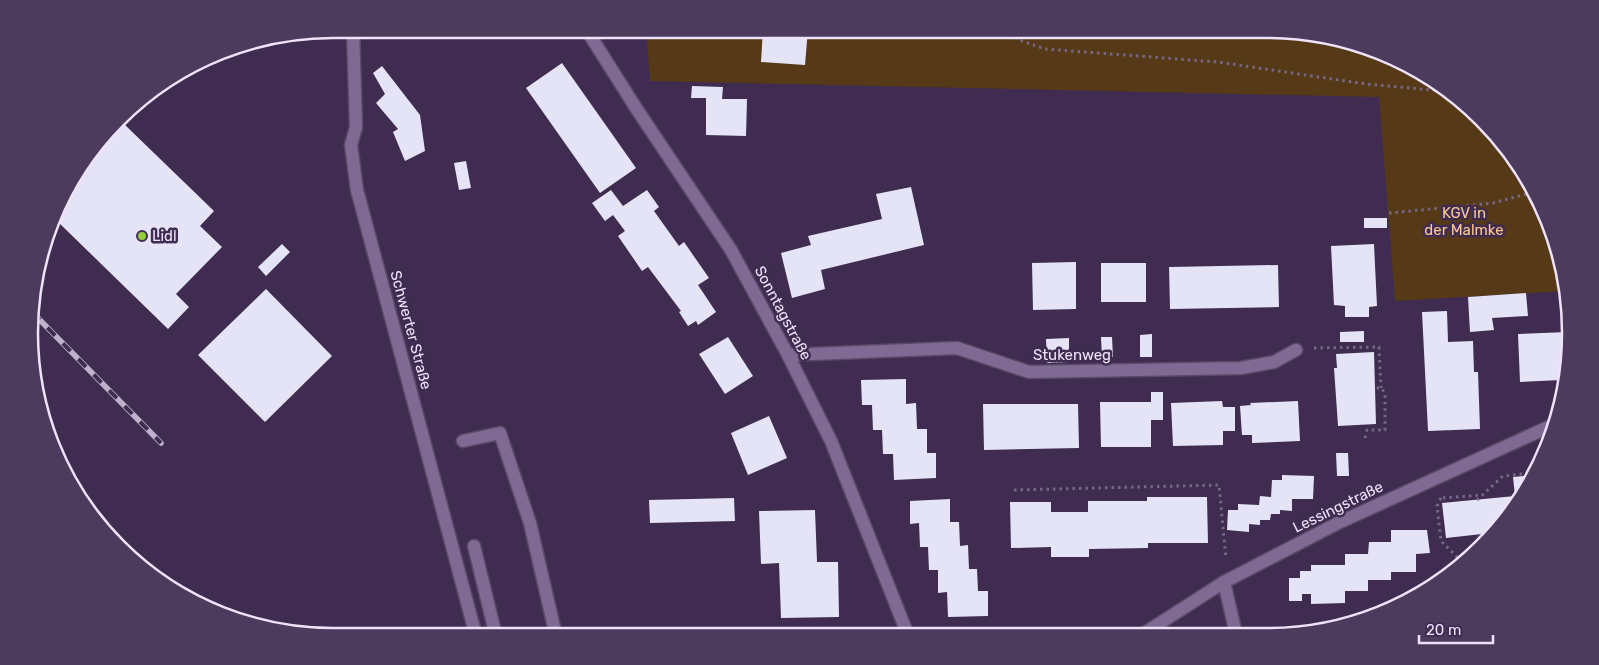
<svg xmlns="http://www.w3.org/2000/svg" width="1599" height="665" font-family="Rubik,sans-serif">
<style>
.green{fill:#563917}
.building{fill:#e5e4f6}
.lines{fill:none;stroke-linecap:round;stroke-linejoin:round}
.minor-casing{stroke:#5a4968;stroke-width:15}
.path{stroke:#776786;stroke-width:3;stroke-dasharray:2.5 4;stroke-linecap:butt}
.minor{stroke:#806a93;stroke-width:12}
.rail-casing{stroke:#beb1cc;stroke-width:5.5}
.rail{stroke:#3f2c50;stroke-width:4;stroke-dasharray:11;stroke-linecap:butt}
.poi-dot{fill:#94cc3c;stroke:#3f2c50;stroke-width:2}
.labels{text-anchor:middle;stroke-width:5;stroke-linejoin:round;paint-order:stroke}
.park-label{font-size:15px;fill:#fcc992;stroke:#3f2c50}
.poi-label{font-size:15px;fill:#eee3fa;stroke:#3f2c50;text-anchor:start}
.street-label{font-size:15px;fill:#eee3fa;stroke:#3f2c50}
.rim{fill:none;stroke:#eee3fa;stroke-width:2.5}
</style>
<rect width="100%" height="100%" fill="#3f2c50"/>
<path class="green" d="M 646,29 L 1266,29 L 1364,45 L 1467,104 L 1539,198 L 1564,291 L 1395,301 L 1379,97 L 650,81 Z"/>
<g class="building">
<path d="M 763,29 L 808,29 L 805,65 L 761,62 Z"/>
<path d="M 562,63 L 636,168 L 600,193 L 526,88 Z"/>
<path d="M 382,66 L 420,115 L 425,151 L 405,161 L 393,132 L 398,129 L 376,103 L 385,94 L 373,73 Z"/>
<path d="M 692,86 L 723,87 L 722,99 L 747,99 L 746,136 L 706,135 L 706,98 L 691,98 Z"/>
<path d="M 124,124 L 214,211 L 200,226 L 222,247 L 176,294 L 189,307 L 168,329 L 56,220 L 69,181 Z"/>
<path d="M 466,161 L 471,188 L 459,190 L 454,163 Z"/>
<path d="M 911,187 L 924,245 L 821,270 L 825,289 L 792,298 L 781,253 L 811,245 L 808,236 L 882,219 L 876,194 Z"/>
<path d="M 611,190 L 623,206 L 647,190 L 659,207 L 654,211 L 679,246 L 684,242 L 709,278 L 698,285 L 716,312 L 698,325 L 696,321 L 688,326 L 679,312 L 681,311 L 648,267 L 642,271 L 618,236 L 625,231 L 613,215 L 605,221 L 592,203 Z"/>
<rect x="1364" y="218" width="23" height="10"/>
<path d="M 282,244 L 290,252 L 266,276 L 258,267 Z"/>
<path d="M 1374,244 L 1377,306 L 1369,307 L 1369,317 L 1345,317 L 1345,306 L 1334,305 L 1331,246 Z"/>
<path d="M 1076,262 L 1076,309 L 1033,310 L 1032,263 Z"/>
<rect x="1101" y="263" width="45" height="39"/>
<path d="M 1278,265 L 1279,307 L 1170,309 L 1169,267 Z"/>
<path d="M 266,289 L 332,356 L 265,422 L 198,355 Z"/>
<path d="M 1526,293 L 1528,316 L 1492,318 L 1494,330 L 1470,332 L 1468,297 Z"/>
<path d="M 1447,311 L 1448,342 L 1473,341 L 1474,372 L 1478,372 L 1480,429 L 1428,431 L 1422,312 Z"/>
<path d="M 1364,331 L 1364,342 L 1340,342 L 1340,332 Z"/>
<path d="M 1567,332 L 1561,380 L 1520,382 L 1518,334 Z"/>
<path d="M 1152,334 L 1152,357 L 1140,357 L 1140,335 Z"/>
<path d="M 728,337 L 753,376 L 725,394 L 699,354 Z"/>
<path d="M 1101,337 L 1112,337 L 1113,357 L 1102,358 Z"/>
<path d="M 1069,338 L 1069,362 L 1047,363 L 1046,339 Z"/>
<path d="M 1374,352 L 1376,424 L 1338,426 L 1334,368 L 1337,368 L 1336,354 Z"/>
<path d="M 906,379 L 906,404 L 916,403 L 917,429 L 927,429 L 927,453 L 936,453 L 936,478 L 894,480 L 893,454 L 883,454 L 882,430 L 873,430 L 872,405 L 862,405 L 861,380 Z"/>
<path d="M 1151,392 L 1163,392 L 1163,420 L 1151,420 L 1151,447 L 1101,447 L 1100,402 L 1151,402 Z"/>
<path d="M 1222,401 L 1223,407 L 1235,407 L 1235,431 L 1223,431 L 1223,445 L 1173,446 L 1171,403 Z"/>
<path d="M 1298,401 L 1300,441 L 1252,443 L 1252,435 L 1242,435 L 1240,406 L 1251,405 L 1250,403 Z"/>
<path d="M 983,404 L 1078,404 L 1079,448 L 984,450 Z"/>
<path d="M 769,416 L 787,458 L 748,475 L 731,433 Z"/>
<path d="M 1336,453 L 1348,453 L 1349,476 L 1337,476 Z"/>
<path d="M 1282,475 L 1314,476 L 1313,499 L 1292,499 L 1292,511 L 1280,510 L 1280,514 L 1271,514 L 1270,520 L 1260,520 L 1260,525 L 1249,524 L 1249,532 L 1227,530 L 1228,510 L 1238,510 L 1238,504 L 1259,505 L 1260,496 L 1271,497 L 1272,480 L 1282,480 Z"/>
<path d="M 1532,475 L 1519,501 L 1491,533 L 1446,538 L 1442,503 L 1515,496 L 1513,477 Z"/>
<path d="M 1147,497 L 1207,497 L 1208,543 L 1148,543 L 1148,548 L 1089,549 L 1089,557 L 1051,557 L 1051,547 L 1011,548 L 1010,502 L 1051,502 L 1051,512 L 1088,512 L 1088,501 L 1147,501 Z"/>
<path d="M 734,498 L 735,521 L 650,523 L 649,500 Z"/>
<path d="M 950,499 L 950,522 L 959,522 L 960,546 L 968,545 L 969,569 L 977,569 L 978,591 L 988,591 L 988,616 L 948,617 L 947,592 L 938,593 L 938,570 L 929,570 L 928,547 L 920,547 L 919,523 L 910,524 L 910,501 Z"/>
<path d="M 815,510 L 817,562 L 838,562 L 839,617 L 781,618 L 779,563 L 761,564 L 759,511 Z"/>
<path d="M 1391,530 L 1427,530 L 1430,553 L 1416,554 L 1416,572 L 1391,572 L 1391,580 L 1368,580 L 1368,591 L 1345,591 L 1345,603 L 1311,604 L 1311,594 L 1302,594 L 1302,601 L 1289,601 L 1289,578 L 1300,578 L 1300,571 L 1311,571 L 1311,565 L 1345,565 L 1345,554 L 1368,554 L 1369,542 L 1391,542 Z"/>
</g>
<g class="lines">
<defs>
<g id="minor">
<path d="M 353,29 L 356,127 L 351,145 L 357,190 L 476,636"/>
<path d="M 586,29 L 636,108 L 731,250 L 788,355 L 831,441 L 908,635"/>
<path d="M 788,355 L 957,348 L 1029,372 L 1241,368 L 1274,362 L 1296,350"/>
<path d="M 463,441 L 500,433 L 530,523 L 556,636"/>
<path d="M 474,546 L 496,636"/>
<path d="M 1224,582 L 1236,634"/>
<path d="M 1143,634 L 1224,582 L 1338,523 L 1555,424"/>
</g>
</defs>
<use href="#minor" class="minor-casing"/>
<g class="path">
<path d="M 1005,29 L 1019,40 L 1045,49 L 1218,62 L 1366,84 L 1443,91"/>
<path d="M 1389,213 L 1493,203 L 1534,192"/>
<path d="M 1314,348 L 1379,347 L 1381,388"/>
<path d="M 1365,438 L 1367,430 L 1385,430 L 1385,393 L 1381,388 L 1376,388"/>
<path d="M 1014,490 L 1219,485 L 1226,559"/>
<path d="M 1441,498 L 1437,506 L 1441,541 L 1463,563"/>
<path d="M 1443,498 L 1481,495"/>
<path d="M 1477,500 L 1503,476 L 1533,473"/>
</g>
<use href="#minor" class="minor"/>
<defs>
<path id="rail" d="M 32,312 L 161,443"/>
</defs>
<use href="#rail" class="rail-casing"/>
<use href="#rail" class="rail"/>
</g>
<circle class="poi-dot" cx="142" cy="236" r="5"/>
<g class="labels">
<g class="park-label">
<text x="1464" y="218">KGV in<tspan x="1464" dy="17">der Malmke</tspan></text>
</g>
<g class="poi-label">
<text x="152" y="241">Lidl</text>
</g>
<g class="street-label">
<text transform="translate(783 313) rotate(62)" y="5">Sonntagstraße</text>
<text transform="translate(411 330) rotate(75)" y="5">Schwerter Straße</text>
<text x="1072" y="360">Stukenweg</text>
<text transform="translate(1338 507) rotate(-26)" y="5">Lessingstraße</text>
</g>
</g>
<path d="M0 0H1599V665H0ZM333 38H1267A295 295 0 0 1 1562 333V333A295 295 0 0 1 1267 628H333A295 295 0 0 1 38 333V333A295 295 0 0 1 333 38Z" fill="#4d3b5e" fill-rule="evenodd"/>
<path class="rim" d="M333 38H1267A295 295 0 0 1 1562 333V333A295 295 0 0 1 1267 628H333A295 295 0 0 1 38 333V333A295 295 0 0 1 333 38Z"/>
<path d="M1419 635v8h74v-8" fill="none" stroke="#eee3fa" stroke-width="2.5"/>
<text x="1426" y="635" font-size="15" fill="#eee3fa" stroke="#3f2c50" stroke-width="4" paint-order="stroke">20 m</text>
</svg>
